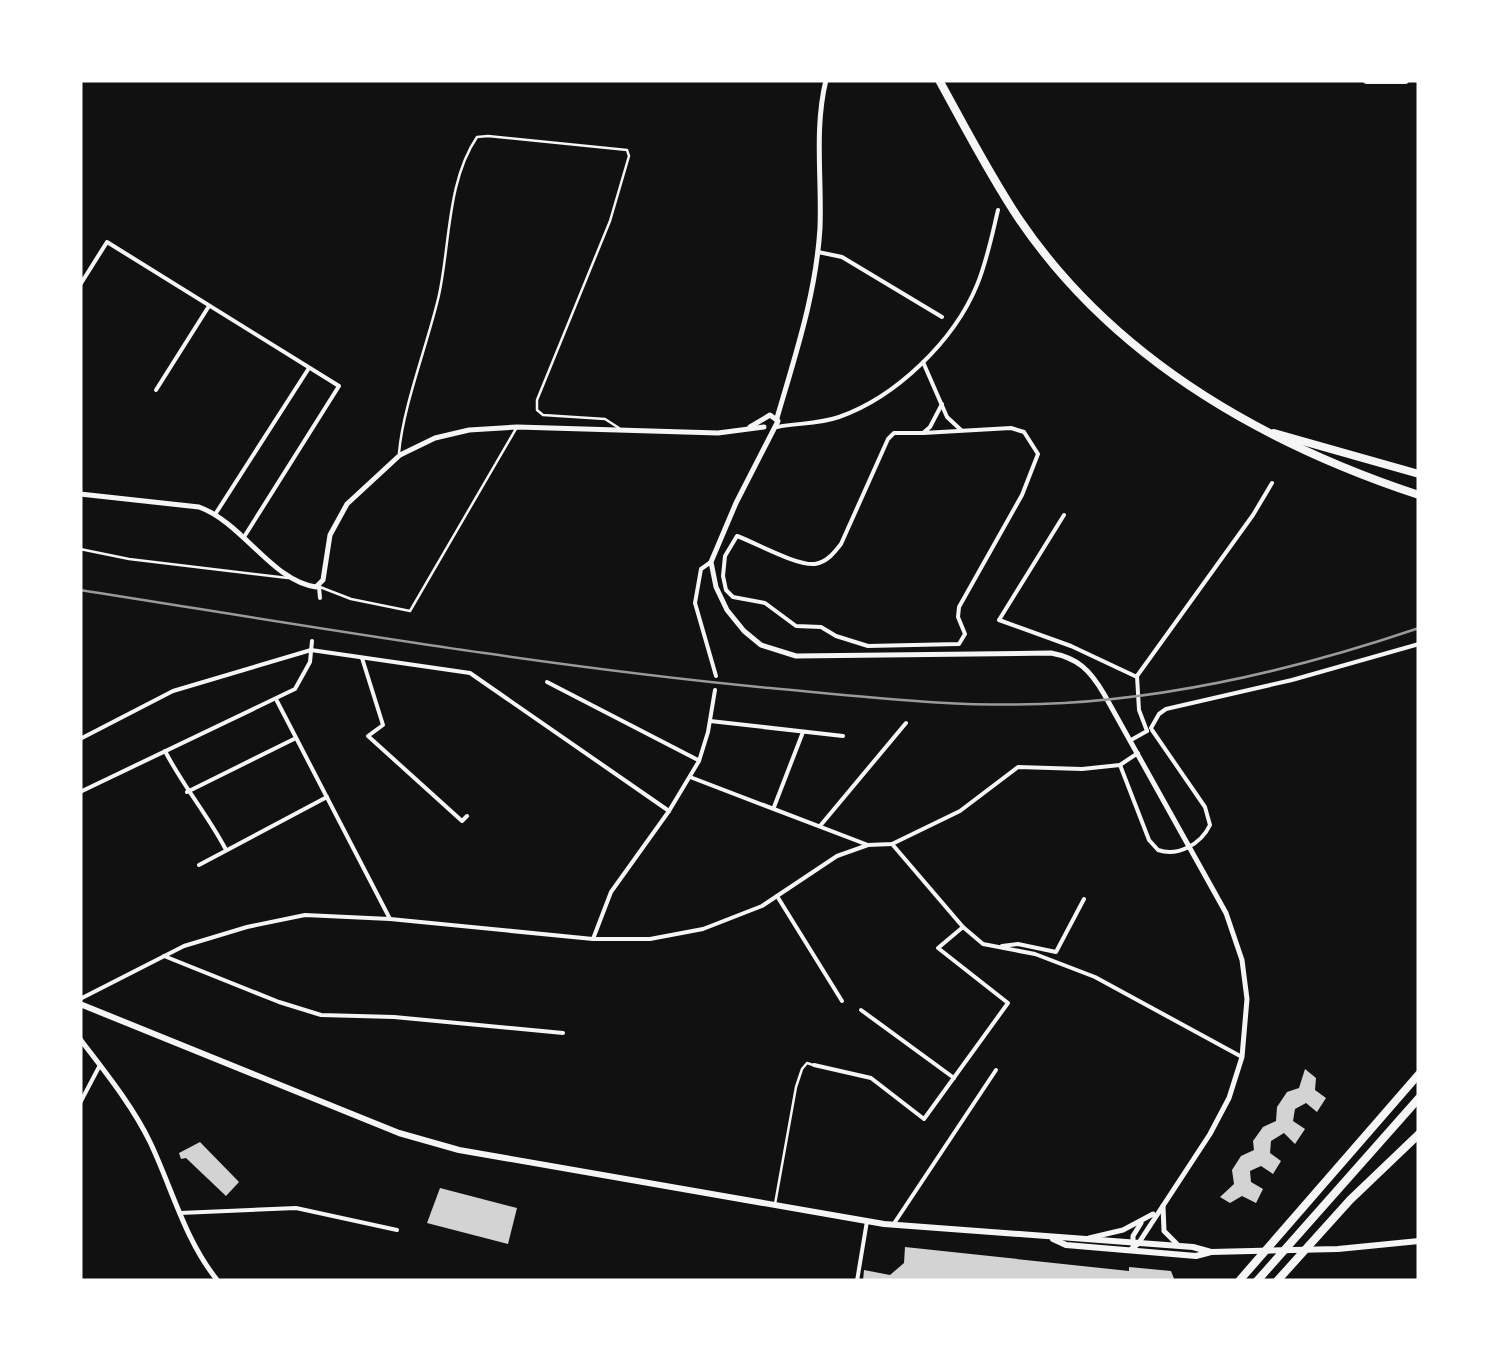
<svg xmlns="http://www.w3.org/2000/svg" width="1499" height="1361" font-family="'Noto Sans',sans-serif">
<style>
.building{fill:#d3d3d3}
.lines{fill:none;stroke-linecap:round;stroke-linejoin:round}
.service{stroke:#f5f5f5;stroke-width:2.5}
.minor{stroke:#f5f5f5;stroke-width:4}
.tertiary{stroke:#f5f5f5;stroke-width:5}
.primary{stroke:#f5f5f5;stroke-width:6}
.motorway{stroke:#f5f5f5;stroke-width:8}
.rail{stroke:#9a9a9a;stroke-width:2.5}
</style>
<rect width="100%" height="100%" fill="#111"/>
<g class="building">
<path d="M 1305,1069 L 1316,1078 L 1315,1090 L 1326,1098 L 1317,1112 L 1306,1103 L 1295,1109 L 1293,1121 L 1305,1129 L 1295,1144 L 1284,1133 L 1271,1141 L 1270,1153 L 1281,1161 L 1273,1174 L 1261,1166 L 1250,1171 L 1251,1182 L 1263,1189 L 1256,1203 L 1242,1196 L 1230,1203 L 1220,1197 L 1234,1184 L 1232,1170 L 1241,1156 L 1254,1150 L 1253,1141 L 1263,1127 L 1276,1121 L 1277,1107 L 1287,1092 L 1299,1088 Z"/>
<path d="M 200,1142 L 239,1182 L 226,1196 L 186,1158 L 181,1159 L 179,1153 Z"/>
<path d="M 440,1188 L 517,1208 L 508,1244 L 427,1223 Z"/>
<path d="M 905,1247 L 1129,1271 L 1129,1267 L 1171,1271 L 1175,1281 L 863,1281 L 864,1270 L 890,1275 L 904,1263 Z"/>
</g>
<g class="lines">
<g class="service">
<path d="M 399,453 C 403,406 428,343 439,295 C 450,245 447,181 477,137 L 488,136 L 627,150 L 629,156 L 610,221 L 537,400 L 537,410 L 543,415 L 605,419 L 619,428"/>
<path d="M 80,549 L 129,559 L 288,578"/>
<path d="M 320,587 L 351,599 L 410,611 L 517,427"/>
<path d="M 775,1204 L 796,1087 L 802,1069 L 807,1063 L 813,1065"/>
</g>
<g class="minor">
<path d="M 818,252 L 842,257 L 942,317"/>
<path d="M 80,285 L 107,242 L 339,386 L 244,537"/>
<path d="M 923,362 L 947,417 L 961,430"/>
<path d="M 156,390 L 209,306"/>
<path d="M 777,427 C 798,423 819,424 839,417 C 896,397 954,341 977,285 C 987,261 992,235 998,210"/>
<path d="M 923,433 L 1011,428 L 1024,432 L 1038,454 L 1022,495 L 959,607 L 958,617 L 965,634 L 959,644 L 868,646 L 836,636 L 821,627 L 796,626 L 765,603 L 733,597 L 726,590 L 723,576 L 725,556 L 737,536 C 756,543 797,566 815,564 C 827,562 834,553 841,544 L 888,439 L 894,433 L 923,433 L 930,427 L 942,404"/>
<path d="M 216,513 L 309,368"/>
<path d="M 1064,515 L 999,620 L 1071,646 L 1137,677"/>
<path d="M 711,562 L 701,569 L 695,603 L 716,676"/>
<path d="M 319,587 L 320,598"/>
<path d="M 362,658 L 383,725 L 368,736 L 462,821 L 467,816"/>
<path d="M 547,682 L 698,760"/>
<path d="M 277,701 L 390,919"/>
<path d="M 710,721 L 843,736"/>
<path d="M 1151,728 L 1159,714 L 1166,709 L 1292,680 L 1419,644"/>
<path d="M 1147,731 L 1139,710 L 1137,676 L 1253,515 L 1272,483"/>
<path d="M 80,739 L 173,691 L 311,650 L 470,673 L 669,811"/>
<path d="M 1131,740 L 1147,731"/>
<path d="M 165,751 C 183,786 207,814 225,848"/>
<path d="M 1120,765 L 1149,840 L 1158,850 C 1178,857 1201,844 1210,825 L 1205,807 L 1152,730"/>
<path d="M 690,777 L 868,845"/>
<path d="M 80,792 L 295,689 L 310,662 L 312,641"/>
<path d="M 187,792 L 294,739"/>
<path d="M 774,807 L 803,732"/>
<path d="M 820,826 L 906,723"/>
<path d="M 892,844 L 963,927 L 983,944 L 1035,954 L 1095,977 L 1242,1057"/>
<path d="M 199,865 L 327,797"/>
<path d="M 777,896 L 842,1001"/>
<path d="M 593,939 L 611,892 L 669,811 L 699,761 L 708,732 L 715,690"/>
<path d="M 1002,946 L 1018,944 L 1056,952 L 1084,899"/>
<path d="M 164,956 L 279,1002 L 321,1015 L 394,1017 L 563,1033"/>
<path d="M 80,999 L 184,946 L 247,927 L 305,915 L 390,919 L 593,939 L 650,939 L 703,929 L 762,906 L 837,856 L 868,845 L 892,844 L 960,811 L 1018,767 L 1082,769 L 1120,765 L 1138,753"/>
<path d="M 861,1010 L 954,1078"/>
<path d="M 814,1065 L 871,1078 L 924,1119 L 1008,1003 L 938,948 L 963,927"/>
<path d="M 80,1103 L 100,1065"/>
<path d="M 180,1213 L 296,1208 L 397,1230"/>
<path d="M 893,1225 L 996,1070"/>
<path d="M 857,1281 L 867,1221"/>
<path d="M 1318,1281 L 1339,1281"/>
</g>
<g class="tertiary">
<path d="M 777,418 C 795,356 816,294 820,228 C 822,178 814,129 826,80"/>
<path d="M 750,427 L 770,415 L 778,421 L 736,503 L 711,562 L 716,587 L 727,610 L 744,631 L 761,645 L 796,656 L 1051,653 C 1078,658 1090,670 1104,694 L 1226,913 L 1242,960 L 1247,999 L 1242,1057 L 1229,1098 L 1210,1134 L 1138,1244 L 1130,1250"/>
<path d="M 80,494 L 199,507 C 243,523 272,581 316,587 L 323,580 L 330,535 L 347,504 L 400,455 L 435,438 L 469,430 L 517,427 L 718,433 L 764,427"/>
<path d="M 80,1039 C 105,1072 132,1105 150,1142 C 172,1188 185,1241 218,1281"/>
<path d="M 1163,1206 L 1164,1231 L 1177,1244"/>
<path d="M 1089,1238 L 1123,1230 L 1153,1214"/>
<path d="M 1133,1245 L 1133,1236 L 1141,1223"/>
</g>
<g class="primary">
<path d="M 80,1004 L 399,1133 L 459,1150 L 884,1224 L 1193,1247 L 1211,1252"/>
<path d="M 1053,1239 L 1066,1245 L 1196,1256 L 1211,1252 L 1338,1249 L 1419,1241"/>
</g>
<g class="motorway">
<path d="M 939,80 C 965,127 989,174 1019,219 C 1114,359 1262,443 1419,495"/>
<path d="M 1367,80 L 1405,80"/>
<path d="M 1274,433 L 1419,474"/>
<path d="M 1239,1281 L 1419,1074"/>
<path d="M 1257,1281 L 1419,1098"/>
<path d="M 1277,1281 L 1350,1200 L 1419,1134"/>
</g>
<path class="rail" d="M 80,590 C 309,626 539,666 770,688 C 867,697 966,709 1064,703 C 1186,696 1304,667 1419,628"/>
</g>
<rect width="1499" height="1361" fill="none" stroke="#ffffff" stroke-width="165"/>
</svg>
